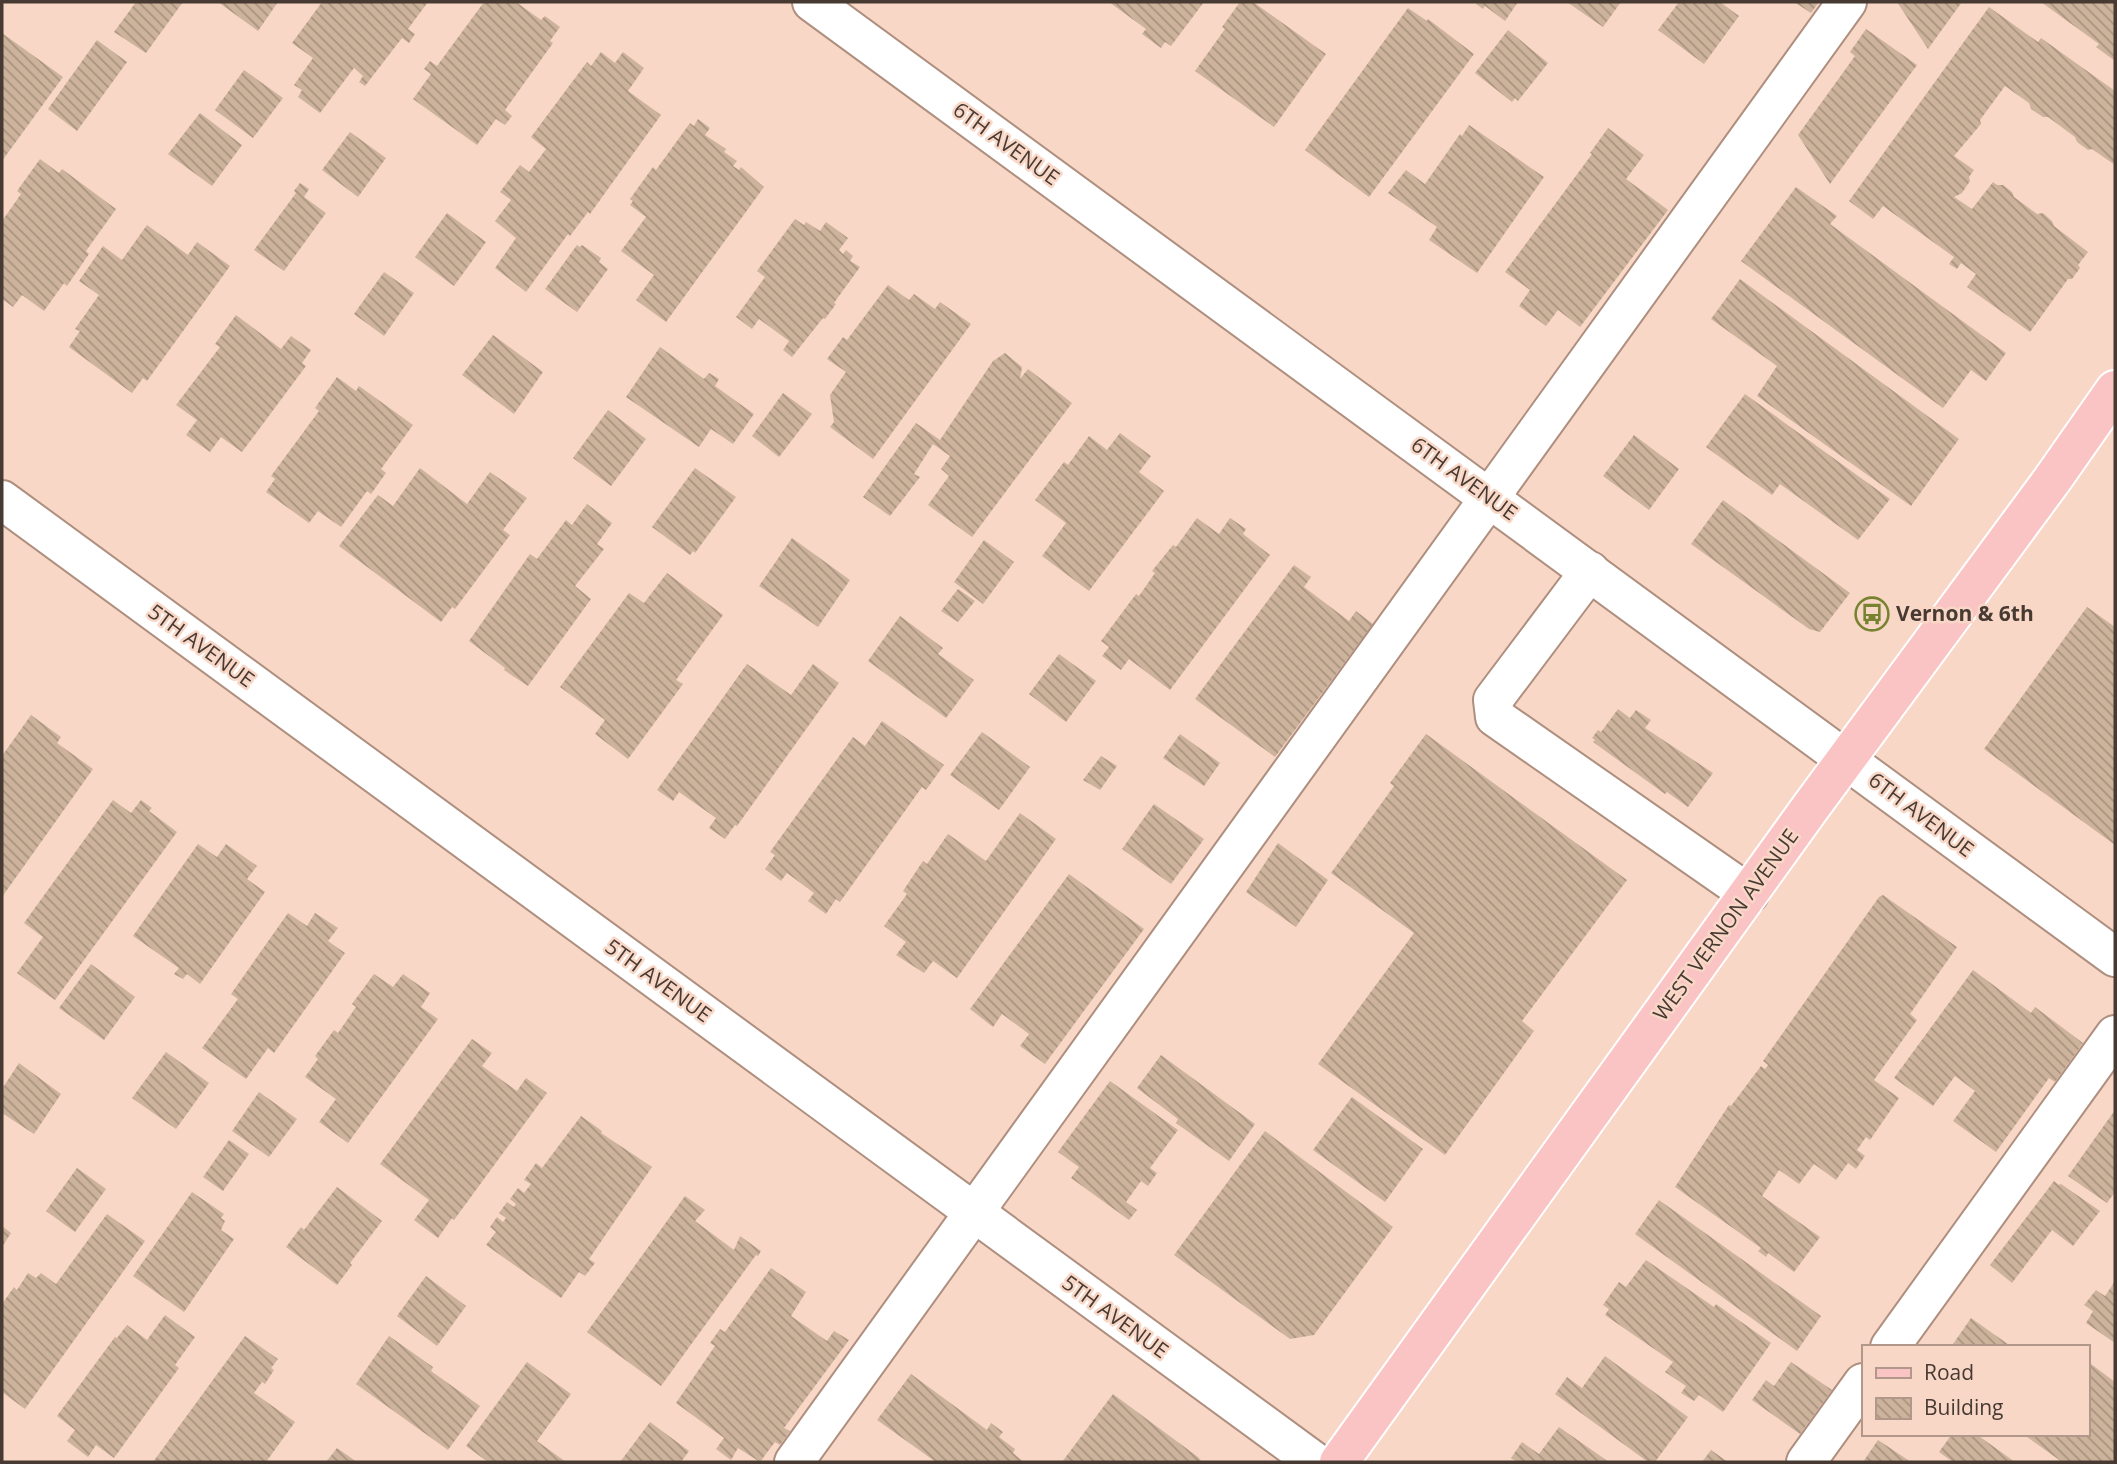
<svg xmlns="http://www.w3.org/2000/svg" width="2117" height="1464" font-family="'Open Sans',sans-serif">
<style>
.building{fill:url(#building-back-hatch)}
.lines{fill:none;stroke-linecap:round;stroke-linejoin:round}
.minor-casing{stroke:#ae8f7f;stroke-width:42}
.major-casing{stroke:#fff;stroke-width:42}
.minor{stroke:#fff;stroke-width:38}
.major{stroke:#fac3c4;stroke-width:38}
.labels{text-anchor:middle;stroke-width:5;stroke-linejoin:round;paint-order:stroke}
.street-label{font-size:21px;fill:#473a33;stroke:#f9d7c6}
.poi-label{font-size:21px;font-weight:bold;fill:#473a33;stroke:#f9d7c6;text-anchor:start}
</style>
<defs>
<pattern id="building-back-hatch" width="6" height="6" patternUnits="userSpaceOnUse" patternTransform="scale(1.75)"><rect width="6" height="6" fill="#cdb39c"/><path d="M-1 5l2 2M0 0l6 6M5-1l2 2" fill="none" stroke="#a89380"/></pattern>
</defs>
<rect width="100%" height="100%" fill="#f9d7c6"/>
<g class="building">
<path d="M 136,2 L 183,2 L 146,53 L 114,32 Z"/>
<path d="M 218,2 L 278,2 L 258,31 Z"/>
<path d="M 322,2 L 428,2 L 408,29 L 415,34 L 409,43 L 402,38 L 365,86 L 359,82 L 363,76 L 354,68 L 320,113 L 298,97 L 302,90 L 294,85 L 313,58 L 292,43 Z"/>
<path d="M 484,2 L 516,2 L 541,20 L 545,16 L 560,27 L 550,41 L 553,43 L 505,110 L 512,116 L 505,125 L 496,119 L 477,145 L 413,99 L 431,74 L 424,69 L 430,61 L 437,66 Z"/>
<path d="M 1109,2 L 1204,2 L 1171,46 L 1165,42 L 1161,48 L 1142,34 L 1146,29 Z"/>
<path d="M 1240,2 L 1253,2 L 1326,54 L 1274,127 L 1195,71 L 1225,29 L 1222,27 Z"/>
<path d="M 1477,2 L 1518,2 L 1505,21 L 1485,6 L 1483,9 L 1476,4 Z"/>
<path d="M 1567,2 L 1621,2 L 1603,27 Z"/>
<path d="M 1679,2 L 1720,2 L 1739,16 L 1704,64 L 1658,30 Z"/>
<path d="M 1794,2 L 1819,2 L 1811,13 Z"/>
<path d="M 1897,2 L 1962,2 L 1928,49 Z"/>
<path d="M 2041,2 L 2115,2 L 2115,61 L 2096,47 L 2099,44 Z"/>
<path d="M 1989,7 L 2038,42 L 2041,38 L 2115,91 L 2115,165 L 2092,149 L 2088,150 L 2077,142 L 2075,137 L 2048,117 L 2043,117 L 2031,109 L 2029,103 L 2005,86 L 1980,120 L 1981,124 L 1954,156 L 1974,170 L 1969,177 L 1970,181 L 1962,193 L 1954,197 L 1972,209 L 1993,182 L 1997,185 L 2003,185 L 2012,192 L 2014,197 L 2037,214 L 2043,213 L 2052,221 L 2054,226 L 2088,252 L 2078,265 L 2080,268 L 2072,279 L 2068,279 L 2030,332 L 1967,287 L 1976,274 L 1961,263 L 1957,269 L 1949,264 L 1954,257 L 1883,206 L 1873,219 L 1849,201 Z"/>
<path d="M 1408,8 L 1427,21 L 1428,19 L 1474,54 L 1369,197 L 1305,150 Z"/>
<path d="M 1866,29 L 1917,65 L 1830,184 L 1798,135 L 1855,56 L 1850,52 Z"/>
<path d="M 1508,30 L 1548,63 L 1518,101 L 1515,98 L 1512,102 L 1475,73 Z"/>
<path d="M 2,33 L 63,77 L 2,161 Z"/>
<path d="M 97,40 L 127,62 L 77,131 L 48,109 Z"/>
<path d="M 601,52 L 615,63 L 623,52 L 644,68 L 628,91 L 661,115 L 590,214 L 588,212 L 570,236 L 568,234 L 526,292 L 495,268 L 516,238 L 495,221 L 511,200 L 500,192 L 520,165 L 529,172 L 546,149 L 531,137 L 587,62 L 591,66 Z"/>
<path d="M 244,70 L 283,98 L 253,138 L 215,110 Z"/>
<path d="M 200,113 L 242,145 L 212,186 L 168,154 Z"/>
<path d="M 698,119 L 710,128 L 705,135 L 726,149 L 724,152 L 737,161 L 733,166 L 739,170 L 741,167 L 764,187 L 666,322 L 636,300 L 654,275 L 621,251 L 646,217 L 630,205 L 633,201 L 630,199 L 653,167 L 656,170 L 690,123 L 694,126 Z"/>
<path d="M 1469,125 L 1544,177 L 1477,273 L 1429,240 L 1437,227 L 1388,193 L 1406,170 L 1425,184 L 1460,134 L 1462,136 Z"/>
<path d="M 1608,128 L 1644,155 L 1626,179 L 1668,210 L 1580,327 L 1558,310 L 1546,326 L 1519,306 L 1530,290 L 1505,272 L 1592,154 L 1590,153 Z"/>
<path d="M 350,132 L 386,158 L 358,197 L 322,170 Z"/>
<path d="M 40,159 L 59,173 L 62,169 L 116,209 L 86,251 L 89,254 L 67,286 L 64,283 L 44,311 L 22,295 L 13,307 L 2,299 L 2,221 L 21,194 L 17,191 Z"/>
<path d="M 300,183 L 309,189 L 304,197 L 326,213 L 284,271 L 254,250 L 296,193 L 294,191 Z"/>
<path d="M 1796,187 L 1837,216 L 1830,224 L 2006,353 L 1986,381 L 1971,370 L 1943,408 L 1741,261 Z"/>
<path d="M 447,213 L 486,242 L 454,286 L 415,257 Z"/>
<path d="M 795,219 L 804,225 L 806,222 L 820,231 L 826,222 L 848,238 L 839,250 L 843,254 L 846,250 L 853,256 L 850,261 L 860,267 L 834,303 L 836,304 L 825,319 L 823,318 L 792,357 L 783,350 L 789,341 L 759,319 L 752,329 L 736,317 L 765,277 L 757,271 Z"/>
<path d="M 147,225 L 188,255 L 197,242 L 230,266 L 147,381 L 143,378 L 132,393 L 69,347 L 80,331 L 75,329 L 99,295 L 79,281 L 103,246 L 122,260 Z"/>
<path d="M 577,245 L 580,247 L 582,245 L 601,258 L 599,262 L 608,269 L 577,312 L 545,289 Z"/>
<path d="M 384,272 L 414,293 L 384,336 L 354,314 Z"/>
<path d="M 1740,279 L 1959,439 L 1911,506 L 1757,396 L 1777,366 L 1711,319 Z"/>
<path d="M 888,285 L 909,300 L 914,294 L 935,309 L 940,302 L 971,324 L 873,459 L 830,427 L 834,422 L 830,395 L 846,372 L 827,359 L 843,337 L 847,340 Z"/>
<path d="M 236,315 L 281,349 L 291,336 L 311,350 L 302,363 L 306,366 L 242,452 L 221,437 L 210,452 L 186,435 L 197,420 L 176,405 L 220,347 L 215,344 Z"/>
<path d="M 493,335 L 543,372 L 514,414 L 462,375 Z"/>
<path d="M 660,347 L 704,379 L 709,373 L 719,379 L 715,386 L 754,414 L 733,444 L 711,429 L 699,447 L 626,397 Z"/>
<path d="M 1005,353 L 1022,367 L 1020,379 L 1028,369 L 1072,403 L 972,537 L 928,505 L 949,476 L 941,469 L 950,456 L 933,444 L 914,474 L 920,477 L 890,516 L 863,497 L 916,423 L 940,440 L 993,361 Z"/>
<path d="M 337,377 L 356,391 L 359,386 L 413,425 L 381,469 L 386,473 L 371,494 L 367,491 L 341,527 L 318,511 L 309,523 L 266,492 L 275,479 L 271,476 L 319,411 L 315,408 Z"/>
<path d="M 783,393 L 812,414 L 779,457 L 752,436 Z"/>
<path d="M 1745,394 L 1890,499 L 1858,540 L 1780,484 L 1772,495 L 1706,447 Z"/>
<path d="M 608,410 L 646,439 L 611,486 L 573,458 Z"/>
<path d="M 1120,433 L 1151,456 L 1139,472 L 1164,491 L 1089,591 L 1042,556 L 1066,523 L 1035,500 L 1064,462 L 1068,465 L 1089,436 L 1107,450 Z"/>
<path d="M 1634,435 L 1679,469 L 1649,510 L 1603,476 Z"/>
<path d="M 420,468 L 467,504 L 490,472 L 527,498 L 503,530 L 510,535 L 455,609 L 452,607 L 441,622 L 339,546 L 378,495 L 393,506 Z"/>
<path d="M 695,468 L 736,497 L 695,553 L 693,551 L 690,555 L 652,527 Z"/>
<path d="M 1723,500 L 1850,593 L 1820,632 L 1809,629 L 1691,544 Z"/>
<path d="M 587,504 L 612,523 L 597,544 L 604,549 L 575,586 L 591,599 L 528,686 L 504,670 L 505,668 L 469,641 L 530,554 L 537,559 L 566,520 L 572,525 Z"/>
<path d="M 1197,518 L 1219,534 L 1230,518 L 1246,529 L 1243,534 L 1270,555 L 1170,690 L 1129,659 L 1121,670 L 1102,656 L 1109,647 L 1101,641 L 1136,594 L 1139,596 L 1155,573 L 1152,571 L 1173,545 L 1176,547 Z"/>
<path d="M 792,538 L 850,580 L 818,627 L 759,586 Z"/>
<path d="M 984,540 L 1014,562 L 983,604 L 954,582 Z"/>
<path d="M 1294,565 L 1311,577 L 1304,587 L 1349,621 L 1356,611 L 1373,624 L 1275,757 L 1195,699 Z"/>
<path d="M 667,573 L 723,615 L 676,680 L 683,684 L 628,759 L 595,734 L 605,720 L 560,687 L 629,593 L 644,603 Z"/>
<path d="M 958,589 L 975,601 L 958,622 L 941,611 Z"/>
<path d="M 2087,607 L 2115,627 L 2115,845 L 1984,749 Z"/>
<path d="M 900,616 L 943,648 L 938,654 L 974,680 L 946,718 L 868,661 Z"/>
<path d="M 1059,654 L 1096,681 L 1066,722 L 1029,694 Z"/>
<path d="M 747,664 L 791,695 L 813,664 L 839,683 L 737,826 L 735,825 L 725,839 L 709,828 L 716,818 L 679,792 L 673,801 L 657,790 Z"/>
<path d="M 1618,709 L 1630,718 L 1636,710 L 1651,720 L 1645,728 L 1713,773 L 1688,807 L 1667,792 L 1665,794 L 1593,742 L 1595,740 L 1592,738 L 1598,730 L 1601,732 Z"/>
<path d="M 31,715 L 61,737 L 57,743 L 93,769 L 2,897 L 2,756 Z"/>
<path d="M 882,721 L 944,765 L 926,790 L 922,787 L 840,902 L 836,899 L 826,914 L 808,901 L 814,893 L 787,873 L 781,881 L 765,869 L 775,855 L 770,852 L 853,737 L 865,746 Z"/>
<path d="M 982,732 L 1030,767 L 999,810 L 950,775 Z"/>
<path d="M 1180,734 L 1220,763 L 1204,786 L 1163,758 Z"/>
<path d="M 1426,734 L 1627,880 L 1522,1021 L 1534,1031 L 1445,1155 L 1318,1064 L 1414,933 L 1331,873 L 1394,786 L 1390,783 Z"/>
<path d="M 1101,756 L 1117,766 L 1100,790 L 1083,780 Z"/>
<path d="M 113,800 L 131,813 L 141,800 L 152,808 L 149,811 L 177,832 L 55,1000 L 17,973 L 43,937 L 24,923 Z"/>
<path d="M 1154,804 L 1204,839 L 1171,884 L 1122,849 Z"/>
<path d="M 1020,813 L 1056,839 L 957,978 L 933,961 L 924,973 L 896,955 L 906,942 L 884,926 L 907,894 L 903,891 L 923,861 L 927,864 L 948,834 L 986,861 Z"/>
<path d="M 1278,843 L 1328,880 L 1296,927 L 1246,892 Z"/>
<path d="M 198,844 L 217,857 L 226,844 L 257,866 L 247,879 L 265,892 L 200,984 L 187,974 L 183,979 L 174,974 L 179,968 L 133,936 Z"/>
<path d="M 1069,874 L 1144,929 L 1045,1064 L 1020,1046 L 1029,1034 L 1002,1014 L 993,1027 L 970,1009 Z"/>
<path d="M 1883,895 L 1957,947 L 1910,1014 L 1917,1020 L 1874,1080 L 1899,1098 L 1870,1140 L 1866,1137 L 1857,1150 L 1865,1156 L 1856,1169 L 1848,1163 L 1836,1180 L 1814,1164 L 1799,1184 L 1779,1170 L 1762,1196 L 1820,1237 L 1794,1272 L 1768,1253 L 1766,1257 L 1758,1251 L 1761,1248 L 1675,1187 L 1729,1105 L 1731,1106 L 1761,1066 L 1765,1069 L 1768,1065 L 1763,1061 L 1879,897 Z"/>
<path d="M 288,913 L 307,926 L 315,913 L 338,928 L 328,941 L 345,953 L 274,1053 L 268,1048 L 246,1079 L 202,1048 L 238,999 L 231,994 Z"/>
<path d="M 91,964 L 135,997 L 104,1040 L 59,1008 Z"/>
<path d="M 1973,970 L 2031,1013 L 2035,1007 L 2083,1043 L 2055,1082 L 2049,1078 L 1996,1152 L 1953,1121 L 1975,1091 L 1955,1076 L 1933,1106 L 1894,1078 Z"/>
<path d="M 374,974 L 393,987 L 403,974 L 430,993 L 421,1007 L 438,1019 L 348,1143 L 319,1122 L 336,1099 L 305,1077 L 318,1059 L 315,1056 L 334,1030 L 338,1033 L 356,1007 L 352,1004 Z"/>
<path d="M 472,1039 L 492,1053 L 482,1066 L 517,1091 L 526,1078 L 547,1093 L 454,1220 L 452,1218 L 438,1238 L 414,1220 L 429,1200 L 380,1164 Z"/>
<path d="M 166,1052 L 209,1083 L 176,1129 L 132,1098 Z"/>
<path d="M 1161,1055 L 1255,1124 L 1229,1161 L 1176,1123 L 1178,1119 L 1137,1088 Z"/>
<path d="M 19,1063 L 61,1094 L 34,1134 L 2,1113 L 2,1089 Z"/>
<path d="M 1110,1081 L 1178,1130 L 1150,1168 L 1157,1173 L 1148,1186 L 1141,1181 L 1126,1202 L 1137,1210 L 1129,1220 L 1071,1178 L 1079,1167 L 1058,1152 Z"/>
<path d="M 259,1092 L 297,1119 L 269,1157 L 232,1131 Z"/>
<path d="M 1352,1097 L 1423,1149 L 1385,1202 L 1313,1150 Z"/>
<path d="M 2115,1110 L 2115,1192 L 2107,1203 L 2068,1176 Z"/>
<path d="M 581,1116 L 602,1131 L 601,1133 L 652,1167 L 589,1259 L 595,1263 L 585,1276 L 579,1272 L 561,1298 L 486,1245 L 496,1232 L 490,1227 L 497,1217 L 503,1222 L 506,1218 L 499,1213 L 507,1202 L 514,1207 L 516,1204 L 510,1199 L 518,1188 L 524,1193 L 531,1184 L 524,1180 L 536,1163 L 542,1168 Z"/>
<path d="M 1265,1131 L 1393,1227 L 1314,1335 L 1290,1339 L 1174,1255 Z"/>
<path d="M 229,1140 L 249,1154 L 223,1191 L 203,1177 Z"/>
<path d="M 77,1168 L 106,1189 L 75,1232 L 46,1211 Z"/>
<path d="M 2054,1181 L 2059,1185 L 2061,1184 L 2100,1211 L 2073,1246 L 2052,1230 L 2012,1283 L 1990,1265 Z"/>
<path d="M 337,1187 L 382,1221 L 350,1263 L 352,1265 L 337,1285 L 286,1247 L 301,1227 L 304,1230 Z"/>
<path d="M 192,1192 L 224,1214 L 221,1218 L 225,1221 L 221,1230 L 234,1239 L 184,1312 L 133,1276 Z"/>
<path d="M 685,1196 L 705,1210 L 695,1221 L 734,1250 L 740,1236 L 761,1251 L 758,1256 L 756,1255 L 661,1386 L 587,1332 Z"/>
<path d="M 1659,1200 L 1821,1316 L 1797,1351 L 1635,1234 Z"/>
<path d="M 107,1214 L 145,1241 L 25,1409 L 2,1392 L 2,1304 L 14,1287 L 17,1290 L 28,1273 L 36,1278 L 41,1273 L 56,1284 Z"/>
<path d="M 2,1226 L 11,1233 L 2,1247 Z"/>
<path d="M 1646,1260 L 1714,1307 L 1716,1304 L 1771,1343 L 1723,1412 L 1699,1395 L 1694,1401 L 1681,1393 L 1686,1386 L 1665,1372 L 1673,1362 L 1605,1315 L 1609,1309 L 1603,1305 L 1619,1282 L 1626,1287 Z"/>
<path d="M 771,1268 L 806,1292 L 791,1316 L 827,1341 L 834,1331 L 849,1340 L 784,1428 L 790,1431 L 780,1445 L 775,1442 L 760,1462 L 738,1448 L 731,1460 L 716,1449 L 724,1438 L 676,1403 L 715,1346 L 710,1343 L 720,1329 L 725,1332 Z"/>
<path d="M 426,1276 L 466,1306 L 437,1346 L 397,1316 Z"/>
<path d="M 2115,1281 L 2115,1343 L 2086,1323 L 2093,1311 L 2084,1305 L 2096,1290 L 2105,1296 Z"/>
<path d="M 165,1315 L 195,1337 L 175,1365 L 179,1368 L 114,1458 L 96,1445 L 88,1457 L 67,1441 L 75,1430 L 57,1416 L 115,1337 L 117,1338 L 127,1325 L 147,1340 Z"/>
<path d="M 1971,1318 L 2012,1347 L 1951,1347 Z"/>
<path d="M 245,1336 L 278,1359 L 271,1368 L 274,1370 L 265,1384 L 262,1382 L 254,1393 L 295,1422 L 266,1462 L 153,1462 Z"/>
<path d="M 389,1336 L 433,1367 L 431,1371 L 480,1406 L 448,1450 L 356,1384 Z"/>
<path d="M 1605,1356 L 1688,1417 L 1655,1462 L 1648,1462 L 1555,1394 L 1567,1377 L 1582,1388 Z"/>
<path d="M 2087,1361 L 2115,1382 L 2115,1462 L 2062,1462 L 2023,1434 L 2087,1434 Z"/>
<path d="M 527,1362 L 571,1394 L 537,1441 L 566,1462 L 488,1462 L 466,1446 Z"/>
<path d="M 1791,1362 L 1832,1390 L 1800,1434 L 1752,1400 L 1766,1380 L 1774,1386 Z"/>
<path d="M 911,1374 L 987,1430 L 991,1423 L 1003,1432 L 999,1437 L 1015,1449 L 1013,1453 L 1024,1462 L 936,1462 L 877,1420 Z"/>
<path d="M 1113,1394 L 1198,1457 L 1202,1462 L 1062,1462 Z"/>
<path d="M 650,1422 L 689,1451 L 681,1462 L 620,1462 Z"/>
<path d="M 1559,1427 L 1609,1462 L 1517,1462 L 1511,1458 L 1522,1442 L 1539,1454 Z"/>
<path d="M 1952,1434 L 1976,1434 L 2015,1462 L 1953,1462 L 1939,1452 Z"/>
<path d="M 1878,1440 L 1911,1462 L 1863,1462 Z"/>
<path d="M 337,1448 L 357,1462 L 326,1462 Z"/>
<path d="M 1711,1450 L 1728,1462 L 1702,1462 Z"/>
</g>
<g class="lines">
<defs>
<g id="minor">
<path d="M 812,2 L 2115,957"/>
<path d="M 2,500 L 1315,1462"/>
<path d="M 1590,571 L 1493,700 L 1495,717 L 1749,894"/>
<path d="M 1890,1347 L 2115,1035"/>
<path d="M 794,1462 L 1847,2"/>
<path d="M 1806,1462 L 1863,1383"/>
</g>
<path id="major" d="M 1339,1462 L 1810,808 L 2052,480 L 2115,390"/>
</defs>
<use href="#minor" class="minor-casing"/>
<use href="#major" class="major-casing"/>
<use href="#minor" class="minor"/>
<use href="#major" class="major"/>
</g>
<defs>
<symbol id="bus-ring" viewBox="-11 -11 22 22"><circle r="9.5" fill="#f9d7c6" stroke="#778330" stroke-width="1.5"/><path d="M-5-6H5V4H4V6H2V4H-2V6H-4V4H-5ZM-3.5-4V0h7V-4ZM-3.5 1.2v1.5H-2V1.2ZM2 1.2v1.5H3.5V1.2Z" fill="#778330"/></symbol>
</defs>
<g fill-rule="evenodd">
<use href="#bus-ring" x="1853" y="595" width="38" height="38"/>
</g>
<g class="labels">
<g class="street-label">
<text transform="translate(1006 144) rotate(36)" y="7">6TH AVENUE</text>
<text transform="translate(1464 479) rotate(36)" y="7">6TH AVENUE</text>
<text transform="translate(201 646) rotate(36)" y="7">5TH AVENUE</text>
<text transform="translate(1921 815) rotate(37)" y="7">6TH AVENUE</text>
<text transform="translate(1726 925) rotate(-54)" y="7">WEST VERNON AVENUE</text>
<text transform="translate(658 981) rotate(36)" y="7">5TH AVENUE</text>
<text transform="translate(1115 1317) rotate(36)" y="7">5TH AVENUE</text>
</g>
<g class="poi-label">
<text x="1896" y="621">Vernon &amp; 6th</text>
</g>
</g>
<rect width="2117" height="1464" fill="none" stroke="#473a33" stroke-width="7"/>
<rect x="1862" y="1345" width="228" height="91" fill="#f9d7c6" stroke="#b2988b" stroke-width="2"/>
<rect x="1876" y="1368" width="35" height="10" fill="#fac3c4" stroke="#b2988b" stroke-width="2"/>
<text x="1924" y="1380" font-size="21" fill="#473a33">Road</text>
<rect x="1876" y="1398" width="35" height="21" fill="url(#building-back-hatch)" stroke="#b2988b" stroke-width="2"/>
<text x="1924" y="1415" font-size="21" fill="#473a33">Building</text>
</svg>
